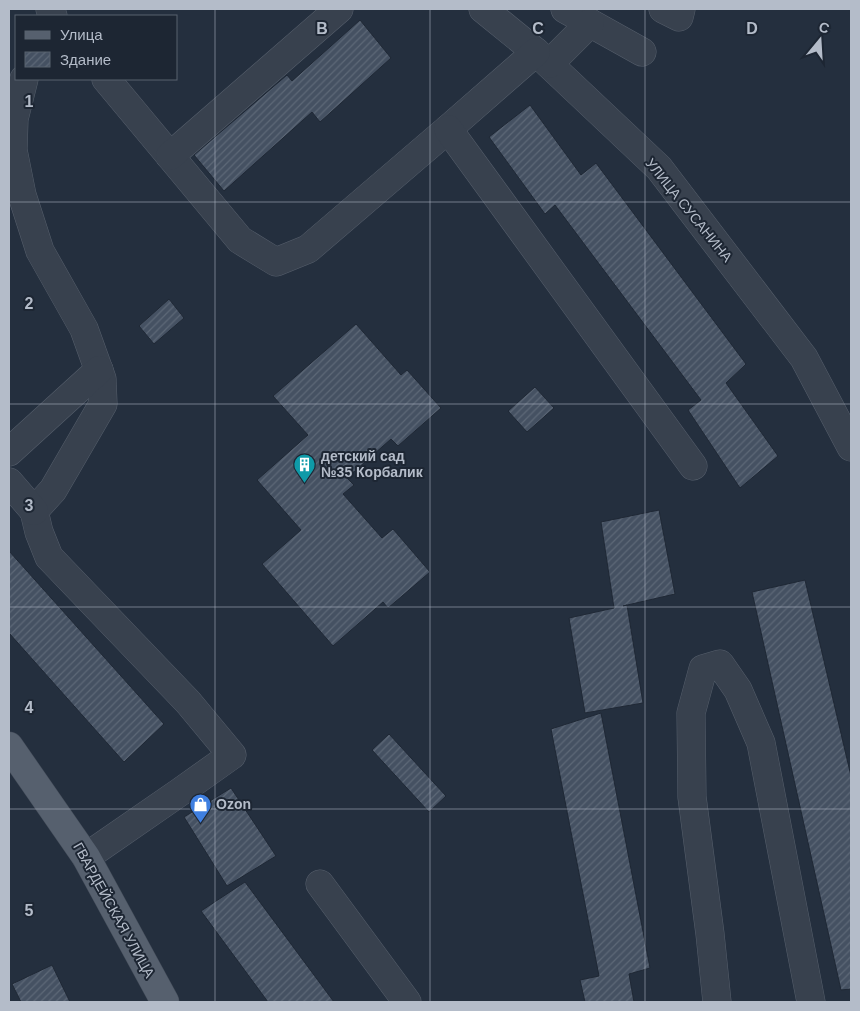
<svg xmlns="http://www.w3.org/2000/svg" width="860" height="1011" font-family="Arial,sans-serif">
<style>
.building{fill:url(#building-hatch);stroke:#1f2835}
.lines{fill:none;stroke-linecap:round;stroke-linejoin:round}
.minor-casing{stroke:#565f6c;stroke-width:29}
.major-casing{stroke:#414a57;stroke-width:29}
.minor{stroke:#38414e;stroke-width:28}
.major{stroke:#56606e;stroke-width:28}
.grid{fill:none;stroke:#b4bcc9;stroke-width:1;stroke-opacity:0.55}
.labels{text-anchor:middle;stroke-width:4;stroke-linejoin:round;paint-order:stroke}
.street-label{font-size:14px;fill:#b4bcc9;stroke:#1d2633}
.poi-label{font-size:14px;font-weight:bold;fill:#b4bcc9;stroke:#1d2633;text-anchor:start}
.grid-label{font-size:16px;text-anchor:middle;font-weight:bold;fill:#b4bcc9;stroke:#1d2633;stroke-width:4;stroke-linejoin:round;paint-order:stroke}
</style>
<defs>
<pattern id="building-hatch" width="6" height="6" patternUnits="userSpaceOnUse" patternTransform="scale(1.25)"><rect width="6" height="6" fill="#455162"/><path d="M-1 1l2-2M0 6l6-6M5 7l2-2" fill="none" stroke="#5d6877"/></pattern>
</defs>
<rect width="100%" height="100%" fill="#242f3e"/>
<g class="building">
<path d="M 360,20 L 391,58 L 320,122 L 312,112 L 224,191 L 194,155 L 287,75 L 292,81 Z"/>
<path d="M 530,105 L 581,175 L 596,163 L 746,364 L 726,383 L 778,456 L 740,488 L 688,410 L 701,400 L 555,205 L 545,214 L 489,137 Z"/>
<path d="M 169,299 L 184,318 L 154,344 L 139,326 Z"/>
<path d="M 356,324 L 401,375 L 407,370 L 441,408 L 398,446 L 391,439 L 347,478 L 354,485 L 343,494 L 382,538 L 393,529 L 430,572 L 388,608 L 383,602 L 333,646 L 262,564 L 301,530 L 257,480 L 308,435 L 273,396 Z"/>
<path d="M 535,387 L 554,408 L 527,432 L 508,411 Z"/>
<path d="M 659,510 L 675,594 L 623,606 L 627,605 L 643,703 L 585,713 L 569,618 L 614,608 L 601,522 Z"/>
<path d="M 9,551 L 164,724 L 124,762 L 9,633 Z"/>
<path d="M 805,580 L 851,776 L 851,989 L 841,990 L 752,592 Z"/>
<path d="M 601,713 L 650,968 L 629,974 L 634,1002 L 585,1002 L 580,980 L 599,976 L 551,729 Z"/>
<path d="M 389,734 L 446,796 L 429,812 L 372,750 Z"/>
<path d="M 231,788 L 276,856 L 227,886 L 184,817 Z"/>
<path d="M 245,882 L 334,1002 L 268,1002 L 201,911 Z"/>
<path d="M 52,965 L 70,1002 L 21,1002 L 12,984 Z"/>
</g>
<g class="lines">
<defs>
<g id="minor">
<path d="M 50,9 L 53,16"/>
<path d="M 483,9 L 536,52 L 659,168 L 804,358 L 851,447"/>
<path d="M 565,9 L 642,52"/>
<path d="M 663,9 L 679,17 L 681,9"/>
<path d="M 549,64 L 590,23"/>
<path d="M 24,79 L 14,119 L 13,150 L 22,195 L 40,251 L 84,329 L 102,379 L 103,404 L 53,490 L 34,511 L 39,532 L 49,557 L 188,702 L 232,755 L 180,792 L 86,857"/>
<path d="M 106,79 L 240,240 L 276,262 L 308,249 L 448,129 L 536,52"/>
<path d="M 448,129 L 693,466"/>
<path d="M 170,156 L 339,9"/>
<path d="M 9,452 L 99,370"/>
<path d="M 9,482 L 34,511"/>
<path d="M 320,884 L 407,1002"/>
<path d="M 717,1002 L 710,934 L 692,797 L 691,713 L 703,669 L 720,664 L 738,690 L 761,743 L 811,1002"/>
</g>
<path id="major" d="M 9,746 L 86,857 L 165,1002"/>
</defs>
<use href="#minor" class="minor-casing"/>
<use href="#major" class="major-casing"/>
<use href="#minor" class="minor"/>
<use href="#major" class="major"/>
</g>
<path class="grid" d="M 215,9 L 215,1002M 430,9 L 430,1002M 645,9 L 645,1002M 9,202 L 851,202M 9,404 L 851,404M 9,607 L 851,607M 9,809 L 851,809"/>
<defs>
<symbol id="building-pin" viewBox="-11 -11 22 30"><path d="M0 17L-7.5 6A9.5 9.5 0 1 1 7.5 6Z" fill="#0f9aa8" stroke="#1d2633"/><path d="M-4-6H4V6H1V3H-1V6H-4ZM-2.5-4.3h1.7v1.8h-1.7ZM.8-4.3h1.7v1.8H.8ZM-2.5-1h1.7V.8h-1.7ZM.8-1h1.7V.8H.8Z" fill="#fff"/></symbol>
<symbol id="shop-pin" viewBox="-11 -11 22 30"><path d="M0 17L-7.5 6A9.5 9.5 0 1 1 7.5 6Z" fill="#3f7fe0" stroke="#1d2633"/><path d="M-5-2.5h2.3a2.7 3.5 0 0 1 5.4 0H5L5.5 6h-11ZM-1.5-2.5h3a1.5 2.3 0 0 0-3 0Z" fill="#fff"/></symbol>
</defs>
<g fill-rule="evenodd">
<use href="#building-pin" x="292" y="452" width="25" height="34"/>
<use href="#shop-pin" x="188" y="792" width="25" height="34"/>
</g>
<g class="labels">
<g class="street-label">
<text transform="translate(689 210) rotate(51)" y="5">УЛИЦА СУСАНИНА</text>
<text transform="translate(114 910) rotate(61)" y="5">ГВАРДЕЙСКАЯ УЛИЦА</text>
</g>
<g class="poi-label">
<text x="321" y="461">детский сад<tspan x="321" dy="16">№35 Корбалик</tspan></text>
<text x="216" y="809">Ozon</text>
</g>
</g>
<g class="grid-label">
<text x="322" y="34">B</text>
<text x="538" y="34">C</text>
<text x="752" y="34">D</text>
<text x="29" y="107">1</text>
<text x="29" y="309">2</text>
<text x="29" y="511">3</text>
<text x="29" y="713">4</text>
<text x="29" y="916">5</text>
</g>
<rect width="860" height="1011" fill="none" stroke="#b4bcc9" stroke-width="20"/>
<rect x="15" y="15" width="162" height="65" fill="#1d2633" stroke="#59626f"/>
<rect x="25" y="31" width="25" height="8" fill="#56606e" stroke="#59626f"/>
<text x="60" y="40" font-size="15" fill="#b4bcc9">Улица</text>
<rect x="25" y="52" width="25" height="15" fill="url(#building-hatch)" stroke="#59626f"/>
<text x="60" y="65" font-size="15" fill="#b4bcc9">Здание</text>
<g transform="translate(820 40) rotate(18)" stroke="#1d2633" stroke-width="4" paint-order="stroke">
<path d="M0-4L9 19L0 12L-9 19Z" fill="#b4bcc9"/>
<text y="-8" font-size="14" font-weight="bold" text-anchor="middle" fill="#b4bcc9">С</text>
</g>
</svg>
